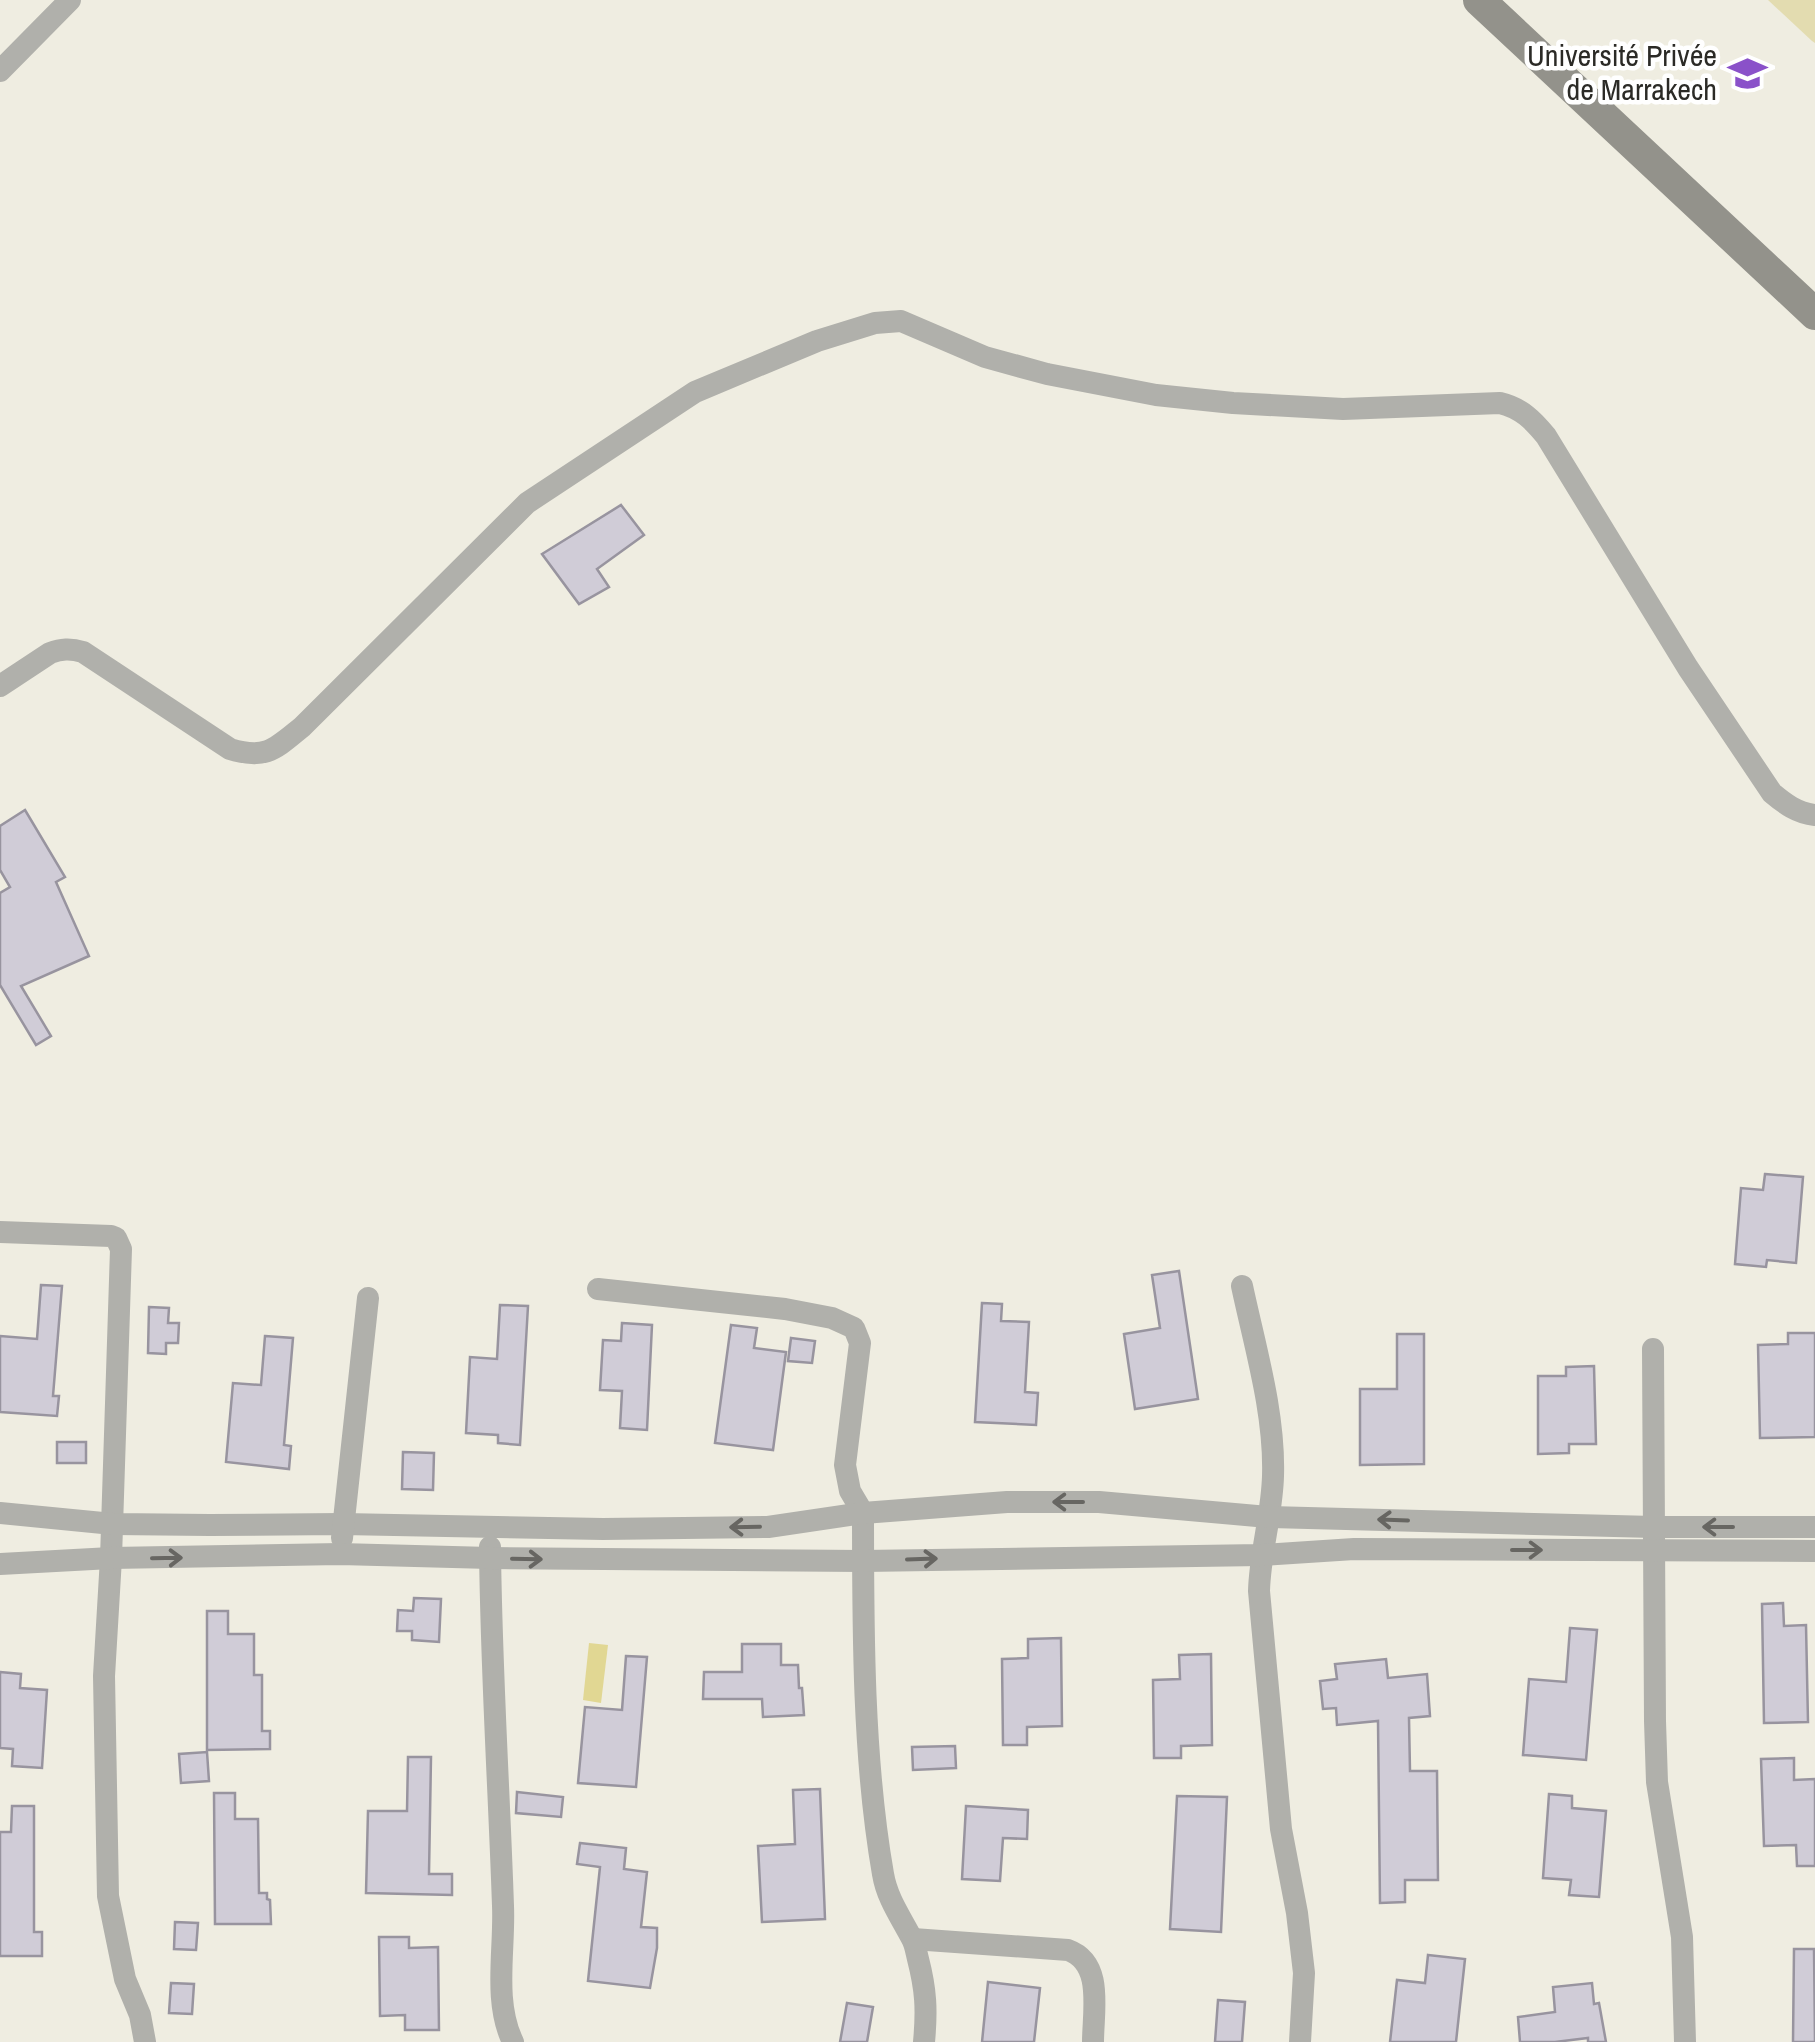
<svg xmlns="http://www.w3.org/2000/svg" width="1815" height="2042" font-family="'Archivo Narrow',sans-serif">
<style>
.green{fill:#e3dcb0}
.water{fill:#e1d793}
.building{fill:#d0ccd7;stroke:#98949f;stroke-width:2.5}
.lines{fill:none;stroke-linecap:round;stroke-linejoin:round}
.minor{stroke:#b0b0ab;stroke-width:22}
.secondary{stroke:#93928b;stroke-width:32}
.oneway{stroke:#676662}
.labels{text-anchor:middle;stroke-width:9;stroke-linejoin:round;paint-order:stroke}
.poi-label{font-size:30px;fill:#2b2a26;stroke:#fff;text-anchor:end}
</style>
<rect width="100%" height="100%" fill="#efede1"/>
<path class="green" d="M 1768,0 L 1815,0 L 1815,43 L 1812,41 Z"/>
<path class="water" d="M 589,1643 L 608,1645 L 601,1703 L 583,1700 Z"/>
<g class="building">
<path d="M 621,505 L 644,535 L 597,569 L 609,587 L 579,604 L 542,554 Z"/>
<path d="M 25,810 L 65,877 L 56,882 L 89,956 L 21,986 L 51,1036 L 36,1045 L 0,985 L 0,893 L 10,887 L 0,870 L 0,826 Z"/>
<path d="M 1765,1174 L 1803,1177 L 1796,1263 L 1767,1260 L 1766,1267 L 1735,1264 L 1741,1188 L 1763,1190 Z"/>
<path d="M 1179,1271 L 1198,1399 L 1135,1409 L 1124,1334 L 1160,1328 L 1152,1275 Z"/>
<path d="M 41,1285 L 62,1286 L 53,1396 L 59,1396 L 57,1416 L 0,1412 L 0,1336 L 37,1339 Z"/>
<path d="M 982,1303 L 1002,1304 L 1001,1321 L 1029,1322 L 1025,1392 L 1038,1393 L 1036,1425 L 975,1422 Z"/>
<path d="M 500,1305 L 528,1306 L 520,1445 L 498,1443 L 498,1435 L 466,1433 L 470,1357 L 497,1359 Z"/>
<path d="M 149,1307 L 169,1308 L 168,1323 L 179,1323 L 178,1343 L 166,1343 L 166,1354 L 148,1353 Z"/>
<path d="M 622,1323 L 652,1325 L 647,1430 L 620,1428 L 622,1391 L 600,1390 L 603,1340 L 621,1341 Z"/>
<path d="M 731,1325 L 757,1328 L 754,1348 L 786,1352 L 773,1450 L 715,1443 Z"/>
<path d="M 1788,1333 L 1815,1333 L 1815,1437 L 1760,1438 L 1758,1345 L 1788,1344 Z"/>
<path d="M 1397,1334 L 1424,1334 L 1424,1464 L 1360,1465 L 1360,1389 L 1397,1389 Z"/>
<path d="M 265,1336 L 293,1338 L 284,1445 L 291,1446 L 289,1469 L 226,1462 L 233,1383 L 261,1385 Z"/>
<path d="M 791,1338 L 815,1341 L 812,1363 L 788,1361 Z"/>
<path d="M 1594,1366 L 1596,1444 L 1569,1444 L 1569,1453 L 1538,1454 L 1538,1376 L 1566,1376 L 1566,1367 Z"/>
<rect x="57" y="1442" width="29" height="21"/>
<path d="M 403,1452 L 434,1453 L 433,1490 L 402,1489 Z"/>
<path d="M 414,1598 L 441,1599 L 439,1642 L 412,1640 L 412,1631 L 397,1631 L 398,1610 L 413,1611 Z"/>
<path d="M 1783,1603 L 1784,1626 L 1806,1625 L 1808,1722 L 1764,1723 L 1762,1604 Z"/>
<path d="M 207,1611 L 228,1611 L 228,1634 L 254,1634 L 254,1675 L 262,1675 L 262,1731 L 270,1731 L 270,1749 L 207,1750 Z"/>
<path d="M 1570,1628 L 1597,1630 L 1586,1760 L 1523,1755 L 1529,1679 L 1566,1682 Z"/>
<path d="M 1061,1638 L 1062,1726 L 1027,1727 L 1027,1745 L 1003,1745 L 1002,1659 L 1028,1658 L 1028,1639 Z"/>
<path d="M 742,1644 L 781,1644 L 781,1665 L 798,1665 L 799,1688 L 802,1688 L 804,1715 L 763,1717 L 762,1699 L 703,1699 L 704,1672 L 742,1672 Z"/>
<path d="M 1211,1654 L 1212,1745 L 1181,1746 L 1181,1758 L 1154,1758 L 1153,1680 L 1180,1679 L 1179,1655 Z"/>
<path d="M 626,1656 L 647,1657 L 636,1787 L 578,1783 L 585,1707 L 622,1710 Z"/>
<path d="M 1386,1659 L 1388,1678 L 1427,1674 L 1430,1716 L 1409,1718 L 1410,1771 L 1437,1771 L 1438,1880 L 1405,1880 L 1405,1902 L 1380,1903 L 1378,1721 L 1337,1725 L 1336,1708 L 1323,1709 L 1320,1681 L 1337,1679 L 1335,1664 Z"/>
<path d="M 0,1672 L 21,1674 L 20,1688 L 47,1690 L 42,1768 L 12,1766 L 13,1749 L 0,1748 Z"/>
<path d="M 955,1746 L 956,1768 L 913,1770 L 912,1747 Z"/>
<path d="M 207,1752 L 209,1781 L 181,1783 L 179,1754 Z"/>
<path d="M 408,1757 L 431,1757 L 429,1874 L 452,1874 L 452,1895 L 366,1893 L 368,1811 L 407,1811 Z"/>
<path d="M 1794,1758 L 1794,1780 L 1815,1779 L 1815,1866 L 1797,1866 L 1796,1845 L 1764,1846 L 1761,1759 Z"/>
<path d="M 820,1789 L 825,1919 L 762,1922 L 758,1846 L 795,1844 L 793,1790 Z"/>
<path d="M 517,1792 L 563,1797 L 561,1817 L 516,1813 Z"/>
<path d="M 214,1793 L 235,1793 L 235,1819 L 258,1819 L 259,1893 L 267,1893 L 267,1899 L 270,1900 L 271,1924 L 215,1924 Z"/>
<path d="M 1549,1794 L 1572,1796 L 1572,1808 L 1606,1811 L 1599,1897 L 1569,1895 L 1571,1880 L 1543,1878 Z"/>
<path d="M 1177,1796 L 1227,1797 L 1221,1932 L 1170,1929 Z"/>
<path d="M 12,1806 L 34,1806 L 34,1932 L 42,1932 L 42,1956 L 0,1956 L 0,1832 L 11,1832 Z"/>
<path d="M 966,1806 L 1028,1810 L 1027,1839 L 1003,1838 L 1000,1881 L 962,1879 Z"/>
<path d="M 580,1843 L 626,1848 L 624,1869 L 647,1872 L 641,1927 L 657,1928 L 657,1948 L 650,1988 L 588,1981 L 600,1867 L 577,1864 Z"/>
<path d="M 175,1922 L 198,1923 L 196,1950 L 174,1949 Z"/>
<path d="M 379,1937 L 409,1937 L 409,1948 L 438,1947 L 439,2030 L 405,2030 L 405,2015 L 380,2016 Z"/>
<path d="M 1794,1949 L 1814,1949 L 1815,2042 L 1793,2042 Z"/>
<path d="M 1428,1955 L 1465,1959 L 1456,2042 L 1390,2042 L 1397,1980 L 1425,1983 Z"/>
<path d="M 988,1982 L 1040,1988 L 1034,2042 L 982,2042 Z"/>
<path d="M 171,1983 L 194,1984 L 192,2014 L 169,2013 Z"/>
<path d="M 1592,1983 L 1594,2004 L 1599,2003 L 1606,2042 L 1588,2042 L 1588,2038 L 1555,2042 L 1520,2042 L 1518,2017 L 1555,2012 L 1553,1987 Z"/>
<path d="M 1218,2000 L 1245,2002 L 1242,2042 L 1215,2042 Z"/>
<path d="M 847,2003 L 873,2007 L 867,2042 L 840,2042 Z"/>
</g>
<g class="lines">
<g class="minor">
<path d="M 0,71 L 70,0"/>
<path d="M 0,686 L 50,653 C 61,649 70,648 83,652 L 230,749 C 266,760 275,749 302,727 L 527,503 L 695,392 L 817,341 L 875,323 L 901,321 L 985,357 L 1047,374 L 1156,395 L 1233,403 L 1343,409 L 1500,403 C 1521,408 1533,420 1546,436 L 1688,668 L 1772,793 C 1785,804 1797,813 1815,815"/>
<path d="M 0,1232 L 111,1236 L 116,1238 L 121,1249 L 111,1558 L 104,1676 L 108,1896 L 125,1979 L 140,2015 L 145,2042"/>
<path d="M 1242,1286 C 1255,1347 1275,1413 1273,1476 C 1272,1515 1260,1552 1259,1591 L 1281,1829 L 1297,1913 L 1304,1973 L 1300,2042"/>
<path d="M 598,1289 L 785,1309 L 832,1318 L 854,1328 L 860,1343 L 845,1465 L 850,1491 L 863,1513 C 863,1630 863,1760 883,1874 C 887,1898 900,1916 911,1937 C 915,1943 916,1951 918,1959 C 926,1990 927,2010 924,2042"/>
<path d="M 1653,1349 L 1655,1721 L 1657,1782 L 1682,1937 L 1685,2042"/>
<path d="M 0,1513 L 113,1524 L 210,1525 L 343,1524 L 603,1529 L 768,1527 L 863,1513 L 1007,1502 L 1099,1502 L 1268,1517 L 1654,1527 L 1815,1527"/>
<path d="M 342,1538 L 368,1298"/>
<path d="M 490,1547 C 491,1667 499,1787 503,1906 C 505,1950 493,2001 513,2042"/>
<path d="M 0,1564 L 111,1558 L 340,1554 L 490,1558 L 863,1561 L 1261,1555 L 1354,1549 L 1815,1551"/>
<path d="M 913,1939 L 1068,1950 C 1104,1963 1093,2011 1093,2042"/>
</g>
<path class="secondary" d="M 1479,0 L 1815,314"/>
</g>
<defs><path id="oneway-shaft" d="M-6 0H5M1.5-3L5.5 0L1.5 3" fill="none" stroke-width="1.6" stroke-linecap="round" stroke-linejoin="round" transform="scale(2.5)"/></defs>
<g class="oneway">
<use href="#oneway-shaft" transform="translate(1068 1502) rotate(-180)"/>
<use href="#oneway-shaft" transform="translate(1393 1520) rotate(-178)"/>
<use href="#oneway-shaft" transform="translate(745 1527) rotate(179)"/>
<use href="#oneway-shaft" transform="translate(1718 1527) rotate(180)"/>
<use href="#oneway-shaft" transform="translate(1527 1550)"/>
<use href="#oneway-shaft" transform="translate(167 1558) rotate(-1)"/>
<use href="#oneway-shaft" transform="translate(527 1559) rotate(1)"/>
<use href="#oneway-shaft" transform="translate(922 1559) rotate(-2)"/>
</g>
<defs>
<symbol id="university-bare" viewBox="-9 -9 18 18"><path d="M0-5L7-2L0 1L-7-2ZM-4 1L0 2.5L4 1V4Q0 6-4 4Z" fill="#8a51c9" stroke="#fff" stroke-width="2.5" paint-order="stroke"/></symbol>
</defs>
<g fill-rule="evenodd">
<use href="#university-bare" x="1720" y="46" width="55" height="55"/>
</g>
<g class="labels">
<g class="poi-label">
<text x="1717" y="66">Université Privée<tspan x="1717" dy="34">de Marrakech</tspan></text>
</g>
</g>
</svg>
